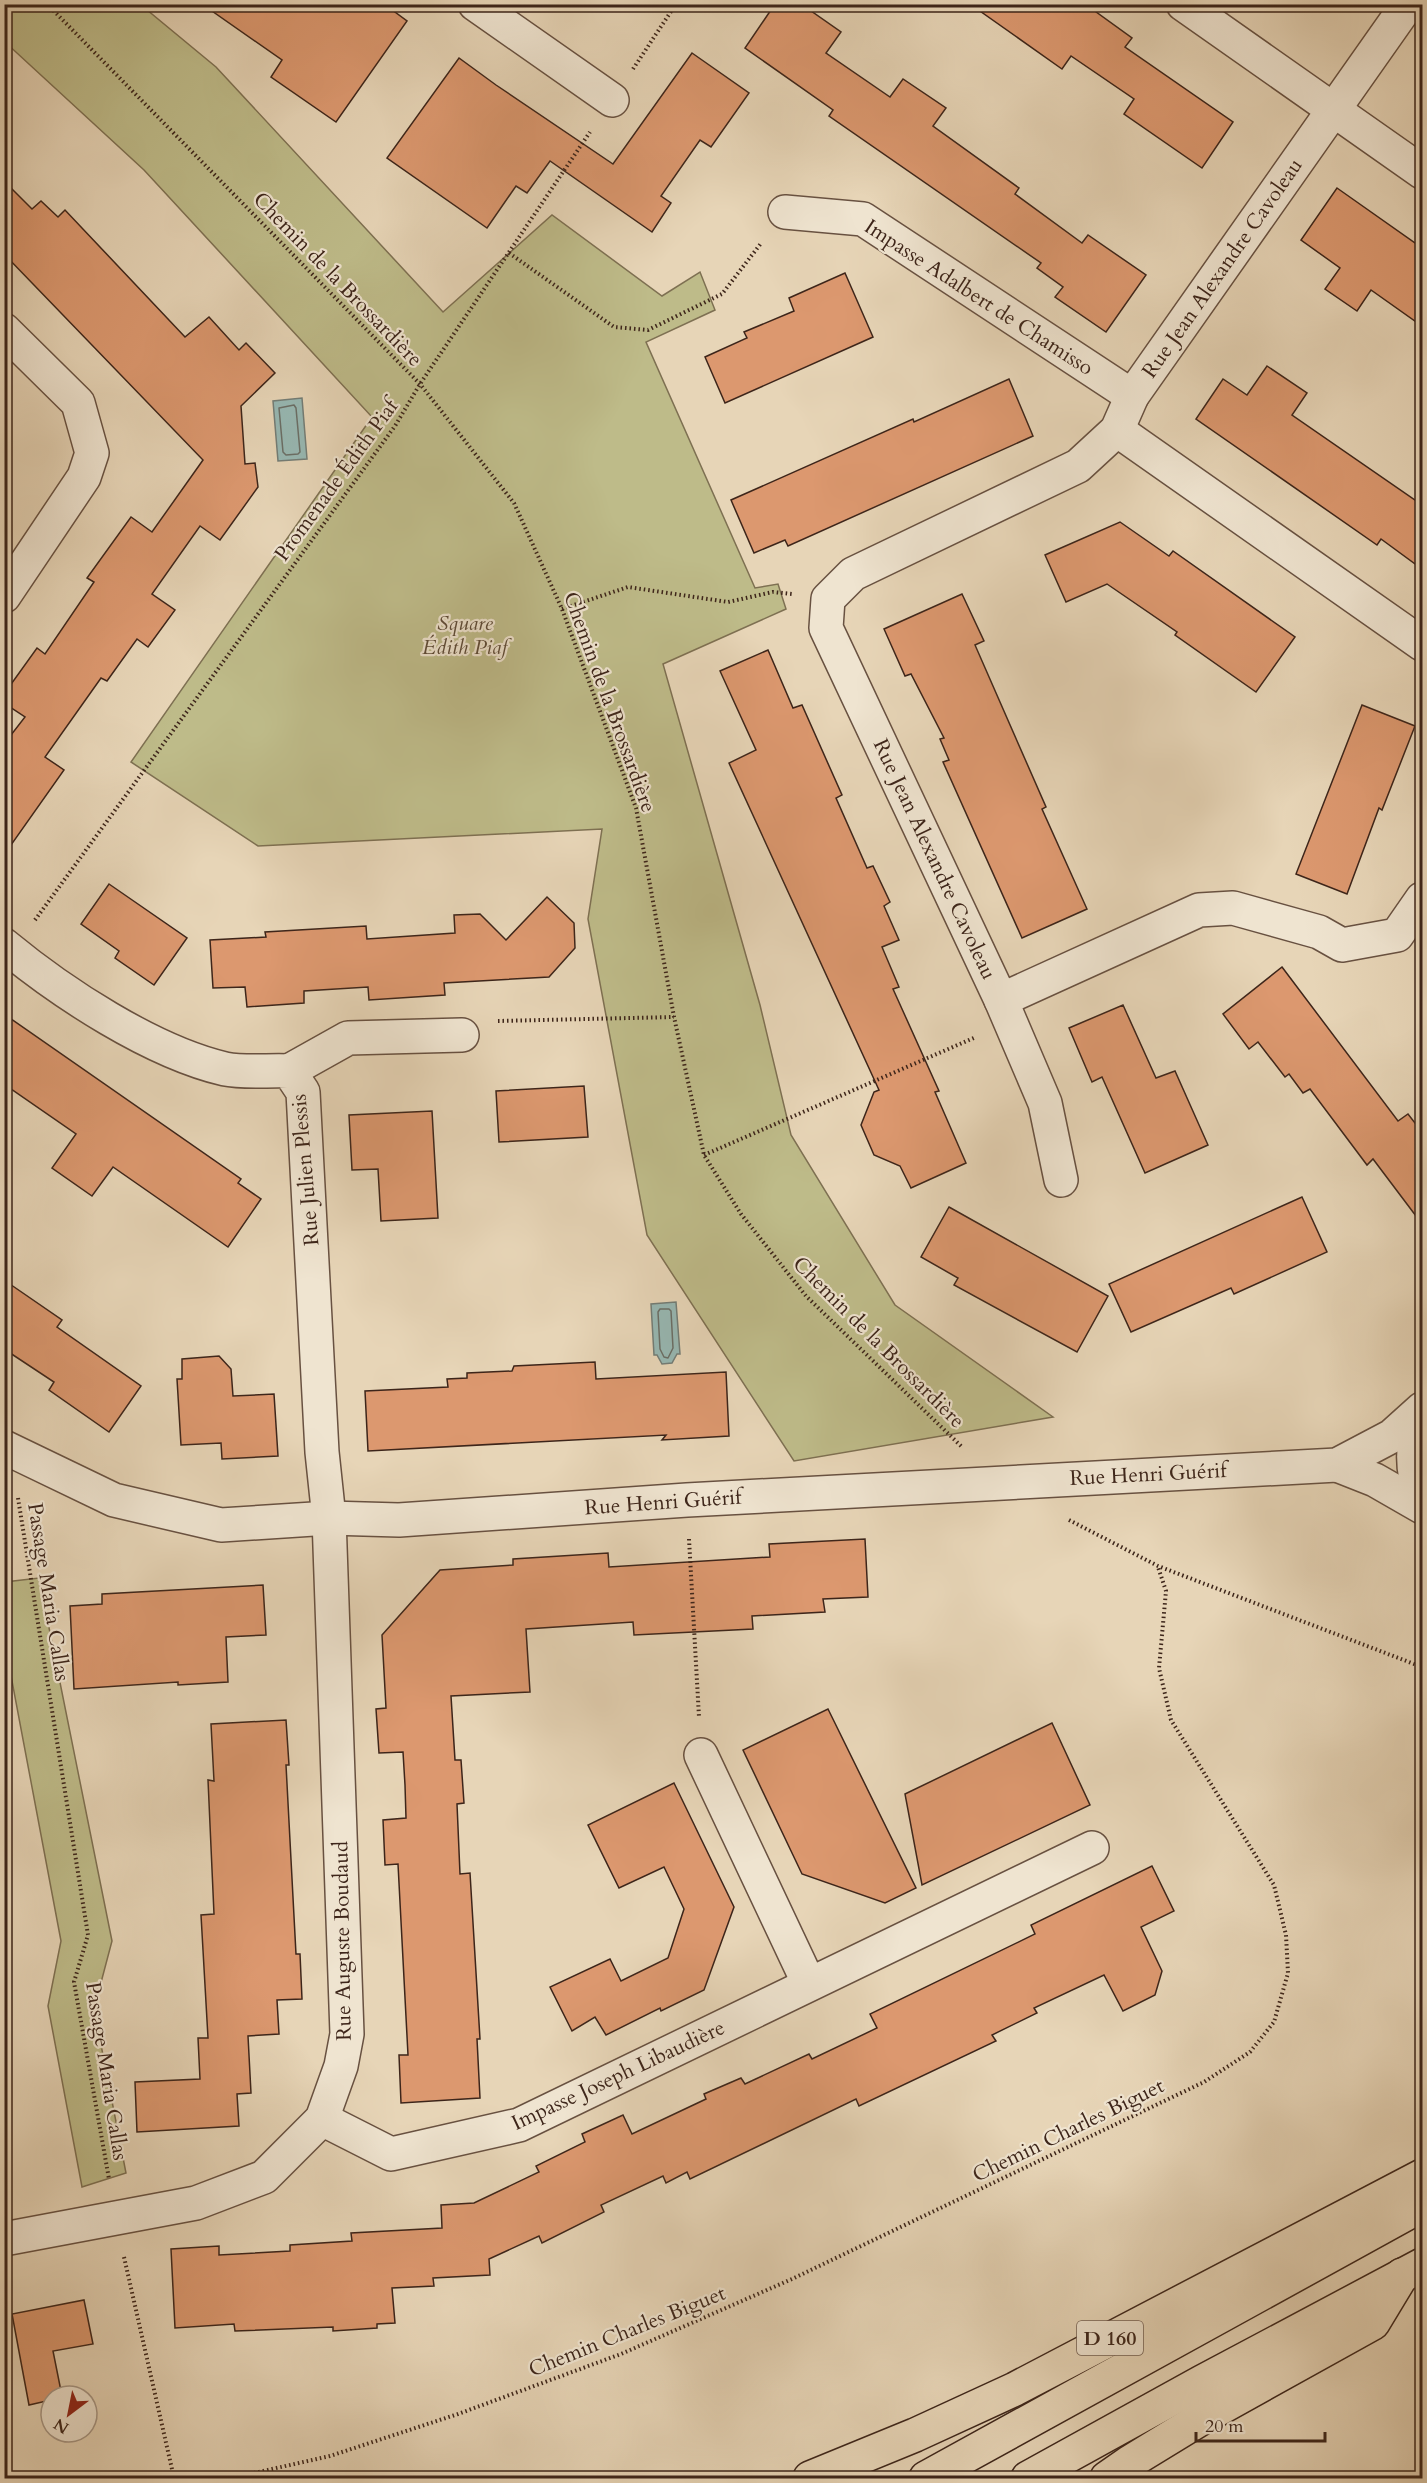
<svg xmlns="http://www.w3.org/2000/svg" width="1427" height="2483" font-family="Cardo,serif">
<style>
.green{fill:#bebb89;stroke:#7e7052;stroke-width:1.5}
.water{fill:#97b8b3;stroke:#737d76;stroke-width:1.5}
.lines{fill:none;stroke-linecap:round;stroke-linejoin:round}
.shore{stroke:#6a6e66;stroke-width:1.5}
.building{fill:#dc986f;stroke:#3d251a;stroke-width:1.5}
.minor-casing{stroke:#685141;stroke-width:36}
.trunk-casing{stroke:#3d251a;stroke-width:36}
.path{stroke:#3d251a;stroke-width:4;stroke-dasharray:1.5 3;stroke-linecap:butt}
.minor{stroke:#efe4d0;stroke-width:33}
.trunk{stroke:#e7d5b7;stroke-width:33}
.labels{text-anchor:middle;stroke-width:4.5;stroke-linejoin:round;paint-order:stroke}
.shield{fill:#efe4d0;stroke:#725e51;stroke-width:1.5}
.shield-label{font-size:20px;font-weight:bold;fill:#3d251a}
.street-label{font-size:21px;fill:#3d251a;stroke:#efe4d0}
.park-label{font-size:21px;font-style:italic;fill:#5d4a36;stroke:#efe4d0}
</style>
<rect width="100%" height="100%" fill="#e7d5b7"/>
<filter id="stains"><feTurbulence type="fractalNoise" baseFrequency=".00333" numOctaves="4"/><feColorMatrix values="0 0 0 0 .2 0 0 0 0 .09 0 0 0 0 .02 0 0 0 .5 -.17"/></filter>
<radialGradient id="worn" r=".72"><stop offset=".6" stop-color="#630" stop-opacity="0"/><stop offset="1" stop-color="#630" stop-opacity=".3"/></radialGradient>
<g class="green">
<path d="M 4,5 L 141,5 L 216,67 L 443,312 L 552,215 L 662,296 L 700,272 L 715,310 L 646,342 L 755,588 L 778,584 L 786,609 L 663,664 L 760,1005 L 791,1135 L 895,1305 L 1053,1417 L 794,1461 L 647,1235 L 588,919 L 602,829 L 258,846 L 131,762 L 372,417 L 144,170 L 5,42 Z"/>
<path d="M 39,1578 L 112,1941 L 94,2009 L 126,2173 L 82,2187 L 48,2006 L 61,1941 L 5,1644 L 5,1582 Z"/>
</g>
<g class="water">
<path d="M 302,398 L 307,459 L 278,461 L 273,401 Z"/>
<path d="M 676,1302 L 680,1354 L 677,1354 L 672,1363 L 662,1364 L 657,1355 L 654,1355 L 651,1304 Z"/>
</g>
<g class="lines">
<g class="shore">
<path d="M 294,405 L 296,408 L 300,452 L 298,454 L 286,455 L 283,452 L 279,408 Z"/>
<path d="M 660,1309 L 669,1309 L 671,1311 L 673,1348 L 668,1358 L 664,1357 L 660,1349 L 658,1312 Z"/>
</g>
</g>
<g class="building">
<path d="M 202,4 L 384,4 L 407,21 L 336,122 L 271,77 L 282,60 Z"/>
<path d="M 775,4 L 801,4 L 841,32 L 826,53 L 890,97 L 903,79 L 946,108 L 933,126 L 1019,188 L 1015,194 L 1082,243 L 1088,235 L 1146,275 L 1106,332 L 1055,297 L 1063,287 L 1037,268 L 1041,263 L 829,116 L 833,110 L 745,48 Z"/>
<path d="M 970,4 L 1085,4 L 1132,38 L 1125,47 L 1233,122 L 1202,168 L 1124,114 L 1134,99 L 1071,56 L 1062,69 Z"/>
<path d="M 692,53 L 749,93 L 711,147 L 700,140 L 661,196 L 671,203 L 652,232 L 550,161 L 527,193 L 516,186 L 487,228 L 387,158 L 459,58 L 496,85 L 613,164 Z"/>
<path d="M 4,181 L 32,209 L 41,201 L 58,217 L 65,210 L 185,337 L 209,317 L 239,350 L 246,343 L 275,373 L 241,406 L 245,464 L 255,463 L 258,487 L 220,540 L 200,526 L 152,594 L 175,610 L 148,647 L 137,639 L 107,681 L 101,678 L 45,757 L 64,770 L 4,855 L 4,744 L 25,717 L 4,703 L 4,694 L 37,648 L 45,654 L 94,582 L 87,578 L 131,517 L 152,532 L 203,460 L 4,254 Z"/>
<path d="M 1337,188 L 1422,248 L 1422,326 L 1371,290 L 1357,311 L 1325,289 L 1340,268 L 1301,240 Z"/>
<path d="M 845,273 L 873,337 L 725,403 L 705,357 L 747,338 L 744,332 L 794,311 L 789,298 Z"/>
<path d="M 1267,366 L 1307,393 L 1292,415 L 1422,505 L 1422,569 L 1381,539 L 1377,545 L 1196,419 L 1223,379 L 1247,395 Z"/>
<path d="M 1009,379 L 1033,436 L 788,546 L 785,540 L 754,553 L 731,500 L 913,419 L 914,422 Z"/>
<path d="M 1120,522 L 1169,556 L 1173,551 L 1295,637 L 1256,692 L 1175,635 L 1177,632 L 1107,584 L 1066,602 L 1045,555 Z"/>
<path d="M 962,594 L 984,641 L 975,645 L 1046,807 L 1042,809 L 1087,909 L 1022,938 L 943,762 L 949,760 L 940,739 L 944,738 L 911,674 L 905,676 L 884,629 Z"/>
<path d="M 768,650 L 793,708 L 802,705 L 842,795 L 836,798 L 867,868 L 873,866 L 890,902 L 884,906 L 899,940 L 882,947 L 899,987 L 893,989 L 939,1091 L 935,1092 L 966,1163 L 911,1188 L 900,1166 L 874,1155 L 861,1125 L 874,1092 L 879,1090 L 729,763 L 756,750 L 720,671 Z"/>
<path d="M 1362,705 L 1415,726 L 1382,810 L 1379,808 L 1347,894 L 1296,874 Z"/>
<path d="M 109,884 L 187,938 L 154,985 L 115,958 L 119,951 L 81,924 Z"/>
<path d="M 547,897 L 574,923 L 575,948 L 549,977 L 444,983 L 445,995 L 369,1000 L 368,987 L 304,991 L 304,1003 L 247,1007 L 245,987 L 213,988 L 210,940 L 266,937 L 265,932 L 366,926 L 367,939 L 455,933 L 454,915 L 480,914 L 506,940 Z"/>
<path d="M 1282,967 L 1398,1121 L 1408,1114 L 1422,1132 L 1422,1224 L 1373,1159 L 1367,1165 L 1310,1089 L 1303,1093 L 1289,1074 L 1285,1077 L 1258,1042 L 1249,1049 L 1223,1014 Z"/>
<path d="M 1123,1005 L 1156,1078 L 1175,1071 L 1208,1145 L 1145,1173 L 1102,1077 L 1092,1082 L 1069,1028 Z"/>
<path d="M 4,1014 L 241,1179 L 238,1183 L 261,1199 L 228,1247 L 113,1167 L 92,1196 L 52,1168 L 76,1134 L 4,1084 Z"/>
<path d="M 584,1086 L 588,1137 L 499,1142 L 496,1091 Z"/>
<path d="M 432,1111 L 438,1218 L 381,1221 L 378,1169 L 352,1170 L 349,1115 Z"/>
<path d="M 1302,1197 L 1327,1252 L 1234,1294 L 1231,1288 L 1131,1332 L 1109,1284 Z"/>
<path d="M 949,1207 L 1108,1296 L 1077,1352 L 954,1285 L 958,1278 L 921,1257 Z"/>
<path d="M 4,1280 L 62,1320 L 57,1327 L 141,1386 L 109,1432 L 49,1390 L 54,1382 L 4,1349 Z"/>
<path d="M 219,1356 L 231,1369 L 233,1396 L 274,1394 L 278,1456 L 222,1459 L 221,1443 L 181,1445 L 177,1379 L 182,1379 L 182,1359 Z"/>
<path d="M 595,1362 L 596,1379 L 726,1372 L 729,1436 L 662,1440 L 666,1435 L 368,1451 L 365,1391 L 448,1387 L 447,1379 L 467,1378 L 467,1373 L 512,1371 L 514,1366 Z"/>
<path d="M 865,1539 L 868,1597 L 823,1599 L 825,1612 L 752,1616 L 753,1629 L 634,1635 L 633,1622 L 526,1629 L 530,1692 L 451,1696 L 455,1760 L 461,1760 L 464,1803 L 457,1804 L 460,1874 L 470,1873 L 480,2039 L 477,2039 L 480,2098 L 401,2103 L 399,2055 L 408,2055 L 398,1864 L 385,1865 L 383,1820 L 406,1818 L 405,1785 L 403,1752 L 379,1753 L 376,1709 L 386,1708 L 382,1635 L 440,1570 L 513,1565 L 513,1559 L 608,1553 L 609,1567 L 770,1557 L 769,1544 Z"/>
<path d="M 263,1585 L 266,1635 L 226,1637 L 228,1682 L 178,1685 L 178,1682 L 74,1689 L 70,1606 L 102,1604 L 102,1594 Z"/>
<path d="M 828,1709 L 916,1888 L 885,1903 L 802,1874 L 743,1750 Z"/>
<path d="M 286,1720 L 289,1765 L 286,1765 L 296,1954 L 300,1954 L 302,1999 L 277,2000 L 279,2034 L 248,2036 L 251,2093 L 237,2094 L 239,2126 L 137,2132 L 135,2082 L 200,2079 L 198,2038 L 208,2038 L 201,1915 L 214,1914 L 208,1780 L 214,1781 L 211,1724 Z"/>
<path d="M 1052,1723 L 1090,1805 L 922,1885 L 905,1794 Z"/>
<path d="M 674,1783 L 734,1907 L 704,1990 L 661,2011 L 660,2008 L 606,2035 L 595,2017 L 572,2031 L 550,1987 L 610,1959 L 621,1981 L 668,1958 L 684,1909 L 664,1867 L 619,1888 L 588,1825 Z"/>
<path d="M 1152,1866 L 1174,1911 L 1141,1927 L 1162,1971 L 1155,1995 L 1123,2011 L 1104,1975 L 1034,2008 L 1037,2013 L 992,2035 L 996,2041 L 859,2106 L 856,2099 L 690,2179 L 687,2172 L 666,2183 L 663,2176 L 601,2205 L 604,2212 L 542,2243 L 539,2236 L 489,2259 L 490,2275 L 433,2278 L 434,2286 L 392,2288 L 395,2323 L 377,2324 L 377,2328 L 333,2331 L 333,2327 L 235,2331 L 234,2324 L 175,2328 L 171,2249 L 219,2246 L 219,2255 L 290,2251 L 290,2245 L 352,2241 L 351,2233 L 442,2228 L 441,2205 L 474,2203 L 539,2172 L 536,2166 L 585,2142 L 582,2134 L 623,2115 L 632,2134 L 706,2099 L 704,2094 L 741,2078 L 745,2084 L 809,2054 L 812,2059 L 877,2028 L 870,2014 L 1035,1934 L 1031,1925 Z"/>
<path d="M 84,2300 L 93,2344 L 53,2351 L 62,2396 L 51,2396 L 51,2400 L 29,2405 L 12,2314 Z"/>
</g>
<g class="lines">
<defs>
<g id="minor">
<path d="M 475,4 L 612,100"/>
<path d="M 1183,4 L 1422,172"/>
<path d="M 1408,4 L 1132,396 L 1117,430 L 1078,466 L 853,574 L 828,599 L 826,628 L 1001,1000 L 1199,910 L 1233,908 L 1319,932 L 1342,945 L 1397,935 L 1422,899"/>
<path d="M 785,212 L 863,219 L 1132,396"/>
<path d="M 4,330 L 78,403 L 92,453 L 84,477 L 4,596"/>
<path d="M 1117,430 L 1422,644"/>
<path d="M 4,945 C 62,993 152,1052 225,1069 C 244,1073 269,1070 289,1071 L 303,1092 L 322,1452 L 329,1518 L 347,2034 L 341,2066 L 322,2119 L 264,2177 L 196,2203 L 4,2239"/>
<path d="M 1001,1000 L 1045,1103 L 1061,1180"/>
<path d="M 289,1071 L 348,1038 L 462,1035"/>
<path d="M 1422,1415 C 1411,1443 1411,1471 1422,1498"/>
<path d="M 4,1447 L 114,1500 L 221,1525 L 329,1518 L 399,1520 L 687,1500 L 1337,1465 L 1392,1436 L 1422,1409"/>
<path d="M 1337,1465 L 1375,1480 L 1422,1507"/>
<path d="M 701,1755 L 809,1984"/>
<path d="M 322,2119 L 391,2154 L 519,2125 L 1092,1848"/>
</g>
<g id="trunk">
<path d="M 810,2478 L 915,2435 L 1015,2389 L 1422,2176"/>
<path d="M 926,2478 L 1422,2205"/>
<path d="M 1028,2478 L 1202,2382 L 1422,2265"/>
<path d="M 1107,2478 L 1130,2462 L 1202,2418 L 1373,2323 L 1402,2275"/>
</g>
</defs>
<use href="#minor" class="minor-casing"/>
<use href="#trunk" class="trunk-casing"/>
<g class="path">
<path d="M 47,4 L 420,384 L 514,503 L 562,609 L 636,808 L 674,1017 L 704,1155 L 741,1214 L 806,1296 L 962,1447"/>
<path d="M 633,69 L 676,4"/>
<path d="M 509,253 L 614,327 L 648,330 L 722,294 L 762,242"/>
<path d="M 562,609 L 628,587 L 728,602 L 773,592 L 792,594"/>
<path d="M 35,920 L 395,426 L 420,384 L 590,132"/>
<path d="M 498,1021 L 674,1017"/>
<path d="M 704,1155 L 976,1037"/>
<path d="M 18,1498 L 88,1935 L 74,1982 L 109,2179"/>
<path d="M 1069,1520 L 1158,1566 L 1422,1667"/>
<path d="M 689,1539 L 699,1717"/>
<path d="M 124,2257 L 174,2478"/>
<path d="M 232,2478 L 330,2456 L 458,2414 L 621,2354 L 792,2279 L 1204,2082 L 1250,2052 L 1274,2022 L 1288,1973 L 1286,1935 L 1274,1885 L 1171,1720 L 1159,1668 L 1166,1591 L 1158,1567"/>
</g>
<use href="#minor" class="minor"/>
<use href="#trunk" class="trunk"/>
</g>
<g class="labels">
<rect class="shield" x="1077" y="2321" width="66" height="34" rx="4.5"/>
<g class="shield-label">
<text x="1110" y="2345">D 160</text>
</g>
<g class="street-label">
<text transform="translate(1222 268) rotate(-55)" y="7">Rue Jean Alexandre Cavoleau</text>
<text transform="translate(338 279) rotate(46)" y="7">Chemin de la Brossardière</text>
<text transform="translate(979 297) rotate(33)" y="7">Impasse Adalbert de Chamisso</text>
<text transform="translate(336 480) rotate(-54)" y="7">Promenade Édith Piaf</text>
<text transform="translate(610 702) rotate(70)" y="7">Chemin de la Brossardière</text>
<text transform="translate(935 859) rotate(65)" y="7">Rue Jean Alexandre Cavoleau</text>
<text transform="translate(305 1170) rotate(-95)" y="7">Rue Julien Plessis</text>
<text transform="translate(879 1342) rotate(45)" y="7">Chemin de la Brossardière</text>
<text transform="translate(1148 1474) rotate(-3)" y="7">Rue Henri Guérif</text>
<text transform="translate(663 1502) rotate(-4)" y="7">Rue Henri Guérif</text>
<text transform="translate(49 1592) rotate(81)" y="7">Passage Maria Callas</text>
<text transform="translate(342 1941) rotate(-91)" y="7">Rue Auguste Boudaud</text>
<text transform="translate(107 2071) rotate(81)" y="7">Passage Maria Callas</text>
<text transform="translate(618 2075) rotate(-25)" y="7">Impasse Joseph Libaudière</text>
<text transform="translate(1068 2130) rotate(-26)" y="7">Chemin Charles Biguet</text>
<text transform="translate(627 2331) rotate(-22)" y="7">Chemin Charles Biguet</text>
</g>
<g class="park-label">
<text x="465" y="630">Square<tspan x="465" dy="24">Édith Piaf</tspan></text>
</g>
</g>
<rect width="1427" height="2483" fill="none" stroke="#e7d5b7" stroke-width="24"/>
<rect x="6" y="6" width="1415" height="2471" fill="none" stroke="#3d251a" stroke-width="3"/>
<rect x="12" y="12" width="1403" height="2459" fill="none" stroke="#3d251a" stroke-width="1.5"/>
<g transform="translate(69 2414) rotate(212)"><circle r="28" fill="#efe4d0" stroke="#a89887" stroke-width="1.5"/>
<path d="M0-4.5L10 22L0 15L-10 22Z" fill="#8f2418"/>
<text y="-9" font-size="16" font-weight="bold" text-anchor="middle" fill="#3d251a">N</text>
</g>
<path d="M1196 2432v9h129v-9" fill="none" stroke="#3d251a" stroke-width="3"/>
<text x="1205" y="2432" font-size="18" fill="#3d251a" stroke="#efe4d0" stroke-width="4.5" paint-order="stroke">20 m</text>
<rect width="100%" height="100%" filter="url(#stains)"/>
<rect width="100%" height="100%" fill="url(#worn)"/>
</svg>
